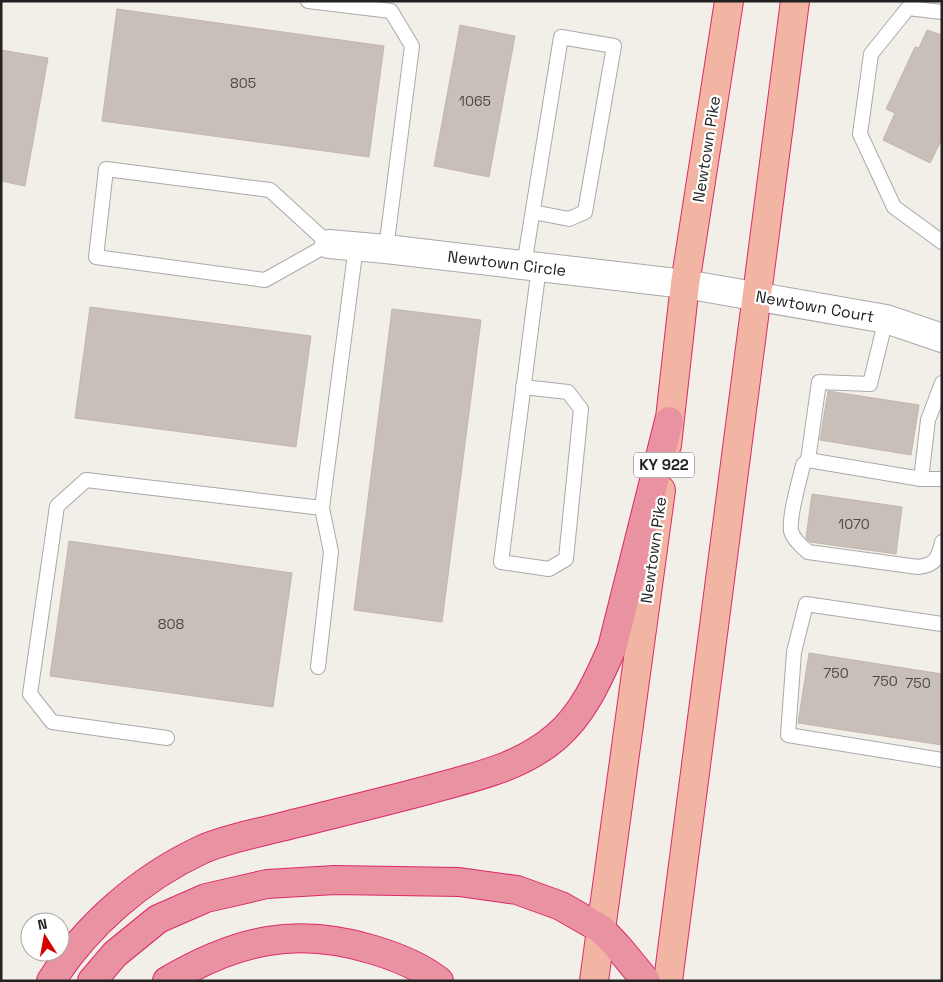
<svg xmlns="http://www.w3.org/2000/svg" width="943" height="982" font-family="'Space Grotesk',sans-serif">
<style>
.building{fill:#c7bfb8;stroke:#c4b6ab}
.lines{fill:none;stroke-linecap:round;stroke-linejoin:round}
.service-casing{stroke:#a9a9a9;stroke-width:16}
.minor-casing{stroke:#a9a9a9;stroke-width:30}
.trunk-casing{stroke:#dc2a67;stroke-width:30}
.motorway-casing{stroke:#dc2a67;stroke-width:30}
.service{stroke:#fff;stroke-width:14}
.minor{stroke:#fff;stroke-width:28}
.trunk{stroke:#f2b4a3;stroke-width:28}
.motorway{stroke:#e892a2;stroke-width:28}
.labels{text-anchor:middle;stroke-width:4.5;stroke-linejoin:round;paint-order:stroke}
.number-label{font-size:14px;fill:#4b4948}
.shield{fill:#fff;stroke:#646464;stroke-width:1}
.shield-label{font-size:15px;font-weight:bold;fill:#222}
.street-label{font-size:16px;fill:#222;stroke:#fff}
</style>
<rect width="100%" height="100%" fill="#f2efe9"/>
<g class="building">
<path d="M 117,9 L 384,46 L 369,157 L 102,121 Z"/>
<path d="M 460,25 L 515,36 L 489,177 L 434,166 Z"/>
<path d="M 927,30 L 942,35 L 942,139 L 930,163 L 883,140 L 895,113 L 886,109 L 915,47 L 919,48 Z"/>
<path d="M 1,50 L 48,58 L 25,186 L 1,181 Z"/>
<path d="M 90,307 L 311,336 L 296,447 L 75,418 Z"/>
<path d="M 392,309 L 481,320 L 442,622 L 354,610 Z"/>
<path d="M 828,391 L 919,405 L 911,455 L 820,440 Z"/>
<path d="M 812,494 L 902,507 L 896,554 L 810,542 L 806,538 Z"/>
<path d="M 69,541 L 292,573 L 273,707 L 50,676 Z"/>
<path d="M 809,653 L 942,674 L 942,745 L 798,723 Z"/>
</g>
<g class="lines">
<defs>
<g id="service">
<path d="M 308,1 L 391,11 L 412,46 L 386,249"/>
<path d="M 942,12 L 908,8 L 871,54 L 860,134 L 894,207 L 942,242"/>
<path d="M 106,169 L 270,190 L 329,244 L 265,280 L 96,257 Z"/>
<path d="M 524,265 L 561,37 L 614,46 L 585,212 L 569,219 L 533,212"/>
<path d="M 886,319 L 870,384 L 819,382 L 808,460 L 921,479 L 928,420 L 942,383"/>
<path d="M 523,387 L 568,392 L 581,409 L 566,559 L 549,569 L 501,562 L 539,267"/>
<path d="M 808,460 L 803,465 C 799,482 789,515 791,531 C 793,539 802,547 808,552 L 918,567 C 935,565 938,559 942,542"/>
<path d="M 921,479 L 942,479"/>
<path d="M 942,624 L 806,604 L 794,652 L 788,735 L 942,760"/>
<path d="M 318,667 L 331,552 L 322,508 L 356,246"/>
<path d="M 167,738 L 52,722 L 30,694 L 57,506 L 86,480 L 322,508"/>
</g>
<path id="minor" d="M 329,244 L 386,249 L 685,284 L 886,319 L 942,338"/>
<g id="trunk">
<path d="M 667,445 L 685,284 L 729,1"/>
<path d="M 594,981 L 661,490"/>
<path d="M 668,981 L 795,1"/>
</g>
<g id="motorway">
<path d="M 51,981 C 87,925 141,878 201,850 C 222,840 257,833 281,827 C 332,814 384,802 435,788 C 478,776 521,767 556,737 C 583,714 598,680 612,648 L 669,421"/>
<path d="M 92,981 L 115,954 L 158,919 L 206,898 L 267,884 L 335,880 L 459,882 L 517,890 L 561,906 L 601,929 L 618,947 L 646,981"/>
<path d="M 167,981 C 236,940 296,926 374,950 C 397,957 420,966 439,981"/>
</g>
</defs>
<use href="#service" class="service-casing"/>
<use href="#minor" class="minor-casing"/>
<use href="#trunk" class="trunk-casing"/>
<use href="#motorway" class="motorway-casing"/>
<use href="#service" class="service"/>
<use href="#minor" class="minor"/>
<use href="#trunk" class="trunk"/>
<use href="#motorway" class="motorway"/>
</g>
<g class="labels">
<g class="number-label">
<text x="243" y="88">805</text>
<text x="475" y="106">1065</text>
<text x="854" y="529">1070</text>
<text x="171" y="629">808</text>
<text x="836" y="678">750</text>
<text x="885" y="686">750</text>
<text x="918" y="688">750</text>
</g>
<rect class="shield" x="634" y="452.5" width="60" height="25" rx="4"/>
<g class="shield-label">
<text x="664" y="470">KY 922</text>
</g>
<g class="street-label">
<text transform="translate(706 149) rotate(-81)" y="6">Newtown Pike</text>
<text transform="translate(507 263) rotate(7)" y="6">Newtown Circle</text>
<text transform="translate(815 306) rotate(10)" y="6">Newtown Court</text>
<text transform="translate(653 550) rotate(-82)" y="6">Newtown Pike</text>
</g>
</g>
<rect width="943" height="982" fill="none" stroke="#222222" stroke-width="5"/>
<g transform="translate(45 937) rotate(349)"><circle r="24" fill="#ffffff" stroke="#a7a7a7"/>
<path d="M0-4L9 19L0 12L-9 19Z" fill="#d40000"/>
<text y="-8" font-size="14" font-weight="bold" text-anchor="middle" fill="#222222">N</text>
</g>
</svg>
